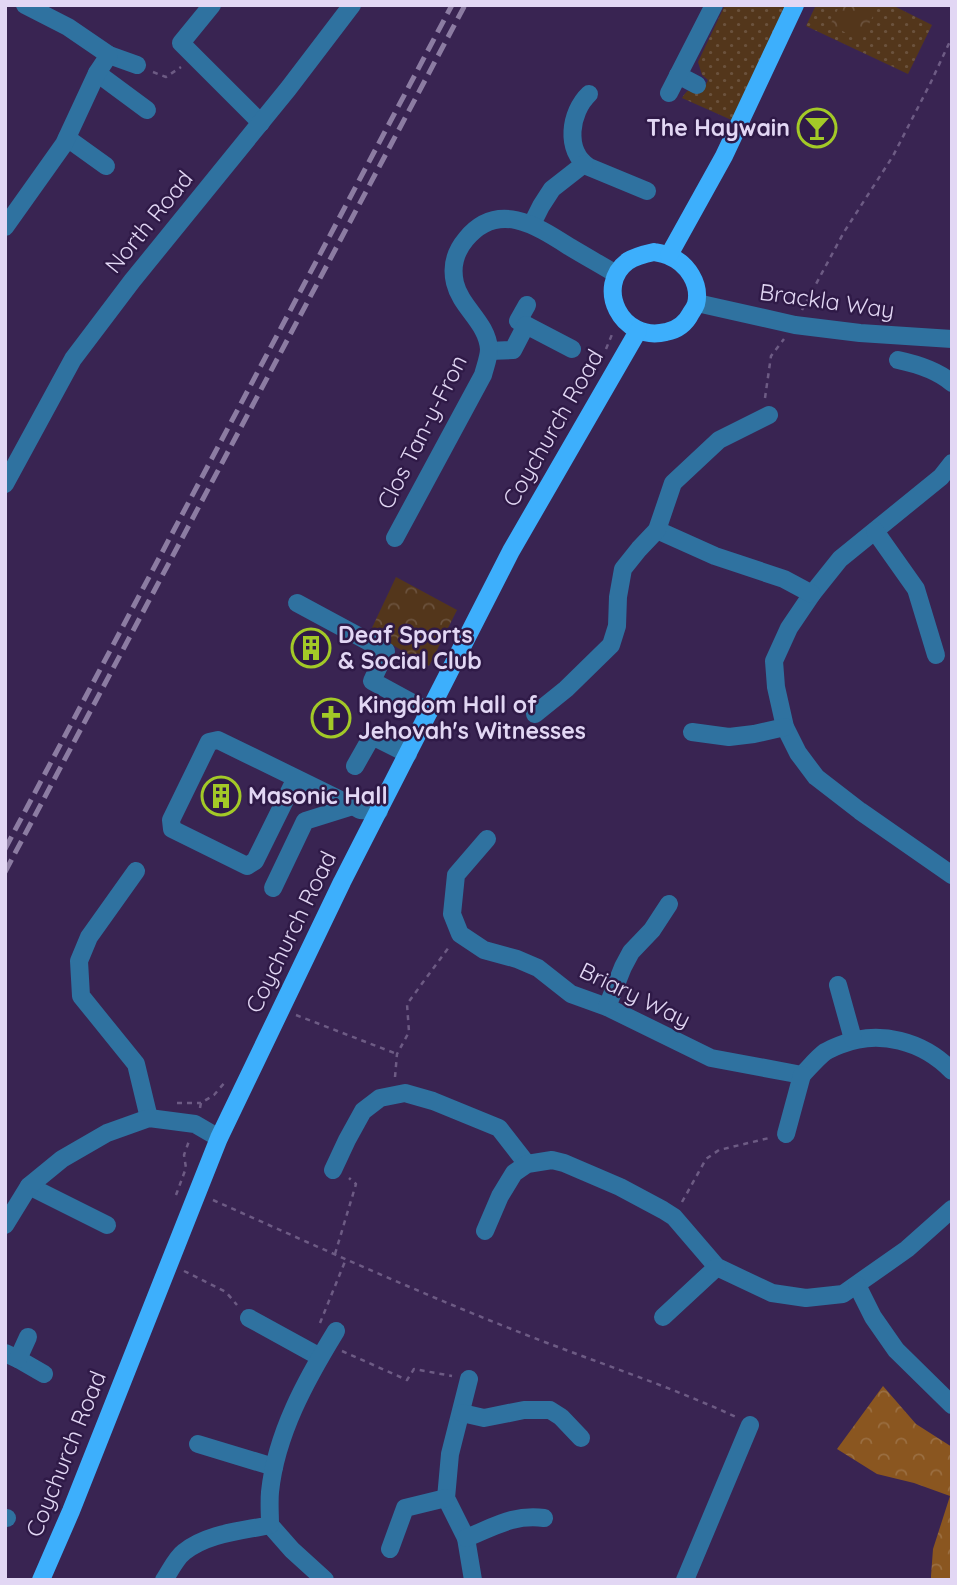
<svg xmlns="http://www.w3.org/2000/svg" width="957" height="1585" font-family="Quicksand,sans-serif">
<style>
.grass{fill:url(#grass-dots)}
.forest{fill:url(#forest-crowns)}
.park{fill:url(#park-crowns)}
.lines{fill:none;stroke-linecap:round;stroke-linejoin:round}
.path{stroke:#6d5b84;stroke-width:2.5;stroke-dasharray:5 5;stroke-linecap:butt}
.minor{stroke:#2f72a0;stroke-width:18}
.major{stroke:#3daffc;stroke-width:18}
.rail{stroke:#8c7ca2;stroke-width:5;stroke-dasharray:14 7;stroke-linecap:butt}
.labels{text-anchor:middle;stroke-width:5;stroke-linejoin:round;paint-order:stroke}
.poi-label{font-size:23px;font-weight:bold;fill:#e2d7f4;stroke:#2f1a47;text-anchor:start}
.street-label{font-size:23px;fill:#e2d7f4;stroke:#2f1a47}
</style>
<defs>
<pattern id="grass-dots" width="8" height="8" patternUnits="userSpaceOnUse" patternTransform="scale(1.75)"><rect width="8" height="8" fill="#53361b"/><path d="M2 2h.1M6 6h.1" fill="none" stroke="#6b523d" stroke-width="1.8" stroke-linecap="round"/></pattern>
<pattern id="forest-crowns" width="20" height="18" patternUnits="userSpaceOnUse" patternTransform="scale(1.75)"><rect width="20" height="18" fill="#8a5620"/><path d="M2 6a3 3 0 1 1 6 0M12 15a3 3 0 1 1 6 0" fill="none" stroke="#9a6e41"/></pattern>
<pattern id="park-crowns" width="20" height="18" patternUnits="userSpaceOnUse" patternTransform="scale(1.75)"><rect width="20" height="18" fill="#53361b"/><path d="M2 6a3 3 0 1 1 6 0M12 15a3 3 0 1 1 6 0" fill="none" stroke="#6b523d"/></pattern>
</defs>
<rect width="100%" height="100%" fill="#392452"/>
<g class="grass">
<path d="M 725,5 L 790,5 L 736,122 L 682,98 C 688,88 692,87 704,89 L 708,80 L 702,75 L 698,62 Z"/>
<path d="M 816,5 L 892,5 L 932,25 L 908,74 L 806,26 Z"/>
</g>
<path class="forest" d="M 883,1386 L 916,1424 L 952,1447 L 952,1580 L 931,1580 L 931,1576 L 933,1549 L 950,1496 L 914,1483 L 877,1474 L 837,1449 Z"/>
<g class="park">
<path d="M 840,5 L 878,6 L 861,40 L 830,25 Z"/>
<path d="M 396,577 L 457,610 L 429,666 L 370,632 Z"/>
</g>
<g class="lines">
<g class="path">
<path d="M 153,72 L 166,77 L 181,67"/>
<path d="M 802,310 L 844,232 L 893,156 L 930,84 L 952,37"/>
<path d="M 606,349 L 613,332"/>
<path d="M 765,398 L 771,356 L 784,339"/>
<path d="M 296,1015 L 397,1054"/>
<path d="M 395,1077 L 397,1054 L 409,1032 L 407,1004 L 449,947"/>
<path d="M 177,1103 L 201,1103"/>
<path d="M 200,1108 L 201,1103 L 214,1095 L 226,1081"/>
<path d="M 176,1195 L 186,1168 L 184,1155 L 189,1141"/>
<path d="M 213,1200 C 316,1246 419,1293 524,1334 C 595,1362 667,1385 736,1417"/>
<path d="M 682,1202 L 706,1159 L 719,1150 L 769,1138"/>
<path d="M 335,1254 L 356,1184 L 349,1178"/>
<path d="M 184,1271 L 226,1292 L 237,1305"/>
<path d="M 320,1323 L 346,1259"/>
<path d="M 342,1351 L 407,1380 L 414,1369 L 452,1376"/>
</g>
<g class="minor">
<path d="M 212,5 L 181,43 L 261,123"/>
<path d="M 109,55 L 137,65"/>
<path d="M 97,73 L 147,110"/>
<path d="M 678,75 L 697,85"/>
<path d="M 669,93 L 714,5"/>
<path d="M 589,94 C 570,112 564,151 589,167 L 647,191"/>
<path d="M 67,138 L 106,166"/>
<path d="M 532,224 L 541,206 L 552,189 L 584,164"/>
<path d="M 5,227 L 64,144 L 97,73 L 109,55 L 68,27 L 25,5"/>
<path d="M 697,303 L 795,325 L 860,333 L 952,339"/>
<path d="M 526,325 L 518,321 L 527,305"/>
<path d="M 489,351 L 513,350 L 526,325 L 572,349"/>
<path d="M 898,360 C 917,364 937,370 952,383"/>
<path d="M 952,463 L 941,477 L 840,559 L 812,594 L 789,628 L 774,661 L 776,687 L 785,727 L 798,753 L 816,777 L 860,811 L 952,875"/>
<path d="M 5,484 L 73,359 L 132,281 L 288,89 L 352,5"/>
<path d="M 657,530 L 715,556 L 784,579 L 812,594"/>
<path d="M 875,531 L 916,589 L 936,655"/>
<path d="M 395,538 L 483,375 C 485,367 489,357 489,349 C 487,322 461,308 455,283 C 451,266 455,252 466,239 C 498,200 537,226 570,247 C 585,256 601,265 616,274"/>
<path d="M 297,603 L 386,651 L 372,681 L 429,712"/>
<path d="M 535,714 L 566,689 L 611,645 L 617,626 L 618,597 L 623,569 L 639,549 L 657,530 L 673,483 L 719,440 L 769,415"/>
<path d="M 692,732 L 729,737 L 754,734 L 785,727"/>
<path d="M 355,766 L 372,736 L 408,754"/>
<path d="M 296,778 L 255,861 L 247,866 L 172,829 L 171,820 L 209,742 L 218,740 L 353,806 L 360,810 L 379,811"/>
<path d="M 487,839 L 456,875 L 452,914 L 460,934 L 484,950 L 517,959 L 538,968 L 571,994 L 607,1007 L 711,1058 L 802,1075 C 809,1068 817,1058 825,1052 C 830,1049 835,1047 840,1045 C 879,1029 923,1041 952,1071"/>
<path d="M 136,871 L 89,937 L 79,961 L 81,996 L 136,1064 L 149,1118"/>
<path d="M 273,888 L 305,821 L 353,806"/>
<path d="M 838,985 L 853,1039"/>
<path d="M 607,1007 L 623,967 L 631,952 L 652,930 L 669,904"/>
<path d="M 786,1134 L 802,1075"/>
<path d="M 333,1170 L 347,1140 L 363,1111 L 380,1098 L 405,1093 L 433,1101 L 499,1128 L 527,1164"/>
<path d="M 29,1186 L 107,1225"/>
<path d="M 5,1225 L 29,1186 L 62,1159 L 107,1133 L 149,1118 L 195,1124 L 219,1138"/>
<path d="M 485,1231 L 500,1196 L 514,1173 L 527,1164 L 552,1160 L 564,1163 L 620,1187 L 663,1210 L 674,1217 L 717,1267 L 772,1293 L 806,1298 L 843,1294 L 907,1249 L 952,1209"/>
<path d="M 857,1285 L 873,1317 L 896,1350 L 952,1405"/>
<path d="M 663,1317 L 717,1267"/>
<path d="M 249,1318 L 320,1357"/>
<path d="M 5,1353 L 18,1359 L 44,1374"/>
<path d="M 18,1359 L 28,1337"/>
<path d="M 469,1379 L 450,1454 L 446,1498 L 466,1538 L 473,1580"/>
<path d="M 462,1413 L 484,1418 L 524,1410 L 550,1410 L 561,1417 L 581,1438"/>
<path d="M 198,1444 L 274,1467"/>
<path d="M 5,1518 L 7,1518"/>
<path d="M 270,1525 L 292,1550 L 325,1580"/>
<path d="M 466,1538 C 494,1527 513,1514 544,1518"/>
<path d="M 390,1549 L 405,1508 L 446,1498"/>
<path d="M 164,1580 C 170,1571 176,1558 184,1552 C 208,1533 242,1531 270,1525 C 270,1514 269,1503 270,1492 C 276,1434 306,1380 336,1331"/>
<path d="M 685,1580 L 750,1425"/>
</g>
<g class="major">
<path d="M 654,252 C 659,253 665,254 669,256 C 687,263 701,284 696,304 C 695,307 693,310 691,313 C 686,323 677,330 666,332 C 621,343 594,286 628,261 C 636,256 645,254 654,252 Z"/>
<path d="M 669,255 L 724,156 L 795,5"/>
<path d="M 41,1580 L 71,1511 L 219,1138 L 342,882 L 511,551 L 638,331"/>
</g>
<g class="rail">
<path d="M 5,849 L 452,5"/>
<path d="M 5,872 L 465,5"/>
</g>
</g>
<defs>
<symbol id="bar-ring" viewBox="-11 -11 22 22"><circle r="9.5" fill="#2f1a47" stroke="#a3c927" stroke-width="1.5"/><path d="M-6-5H6L.8 .8V4.5H3.5V6h-7V4.5H-.8V.8Z" fill="#a3c927"/></symbol>
<symbol id="building-ring" viewBox="-11 -11 22 22"><circle r="9.5" fill="#2f1a47" stroke="#a3c927" stroke-width="1.5"/><path d="M-4-6H4V6H1V3H-1V6H-4ZM-2.5-4.3h1.7v1.8h-1.7ZM.8-4.3h1.7v1.8H.8ZM-2.5-1h1.7V.8h-1.7ZM.8-1h1.7V.8H.8Z" fill="#a3c927"/></symbol>
<symbol id="church-ring" viewBox="-11 -11 22 22"><circle r="9.5" fill="#2f1a47" stroke="#a3c927" stroke-width="1.5"/><path d="M-1.2-6h2.4v3.5h3.3v2.4h-3.3V6h-2.4V-.1h-3.3v-2.4h3.3Z" fill="#a3c927"/></symbol>
</defs>
<g fill-rule="evenodd">
<use href="#bar-ring" x="795" y="106" width="44" height="44"/>
<use href="#building-ring" x="289" y="626" width="44" height="44"/>
<use href="#church-ring" x="309" y="696" width="44" height="44"/>
<use href="#building-ring" x="199" y="774" width="44" height="44"/>
</g>
<g class="labels">
<g class="poi-label">
<text x="790" y="136" text-anchor="end">The Haywain</text>
<text x="338" y="643">Deaf Sports<tspan x="338" dy="26">&amp; Social Club</tspan></text>
<text x="358" y="713">Kingdom Hall of<tspan x="358" dy="26">Jehovah's Witnesses</tspan></text>
<text x="248" y="804">Masonic Hall</text>
</g>
<g class="street-label">
<text transform="translate(149 222) rotate(-51)" y="8">North Road</text>
<text transform="translate(827 301) rotate(8)" y="8">Brackla Way</text>
<text transform="translate(553 428) rotate(-60)" y="8">Coychurch Road</text>
<text transform="translate(422 432) rotate(-63)" y="8">Clos Tan-y-Fron</text>
<text transform="translate(291 932) rotate(-64)" y="8">Coychurch Road</text>
<text transform="translate(635 995) rotate(26)" y="8">Briary Way</text>
<text transform="translate(66 1454) rotate(-68)" y="8">Coychurch Road</text>
</g>
</g>
<rect width="957" height="1585" fill="none" stroke="#e2d7f4" stroke-width="14"/>
</svg>
